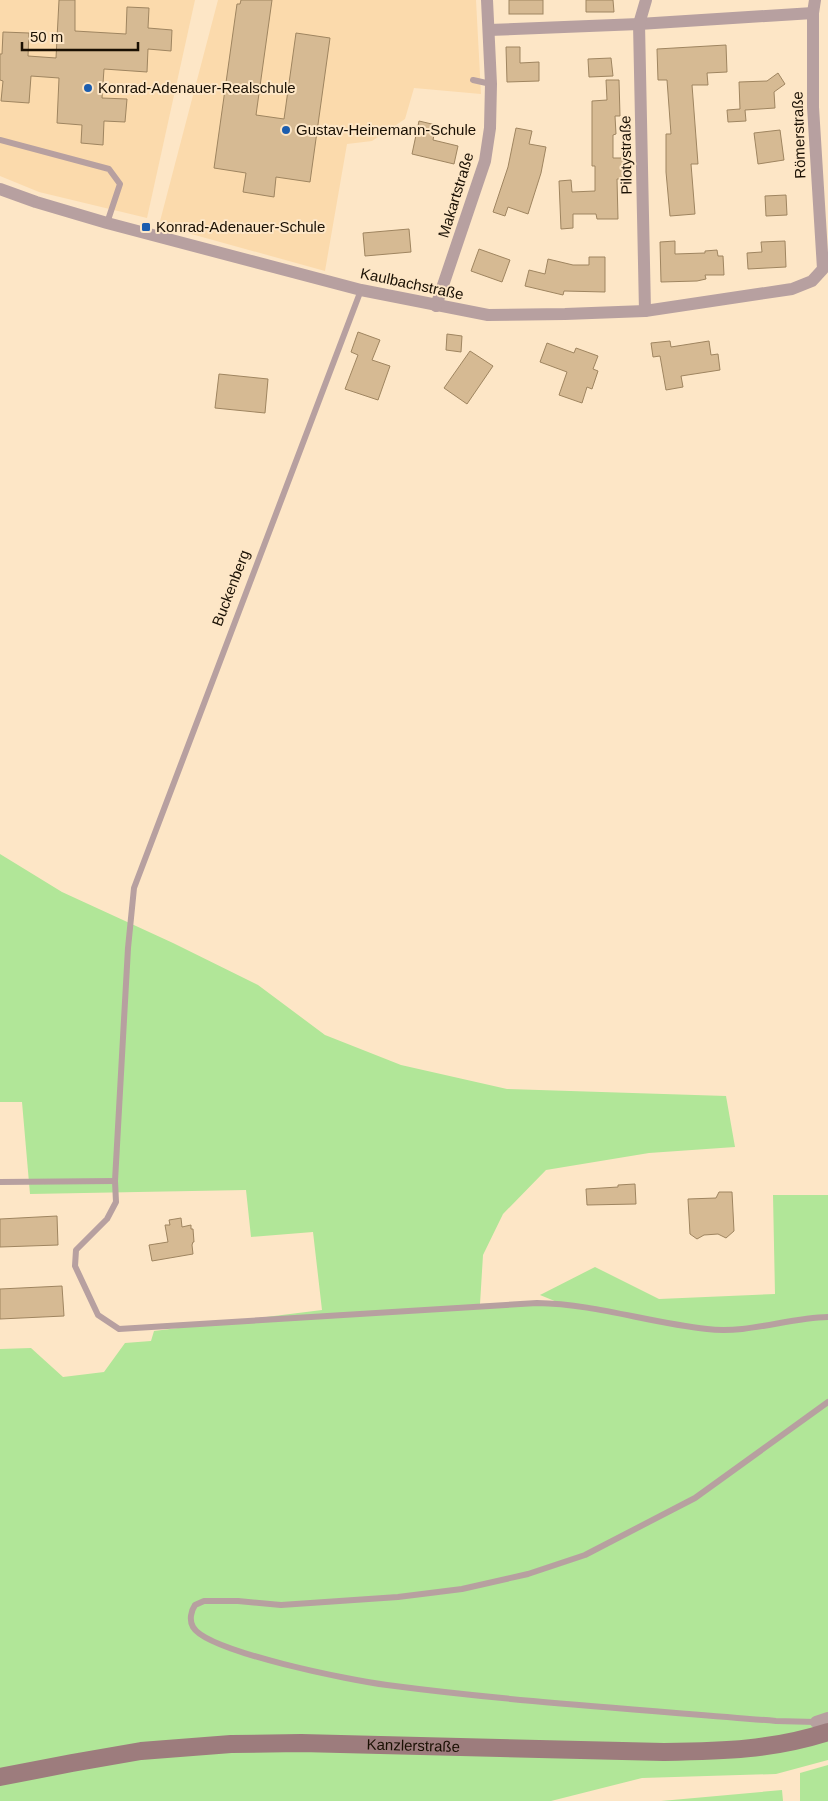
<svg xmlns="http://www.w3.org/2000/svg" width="828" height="1801" font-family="Helvetica,sans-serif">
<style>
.built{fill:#fbdaac}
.green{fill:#b1e698}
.building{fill:#d6ba93;stroke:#9f8560}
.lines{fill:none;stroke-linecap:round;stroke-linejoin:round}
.service{stroke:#b7a0a0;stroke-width:6}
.minor{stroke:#b7a0a0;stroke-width:12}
.secondary{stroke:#9d7c7d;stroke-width:18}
.poi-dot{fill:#1c5dae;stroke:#fde6c6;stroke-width:2}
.labels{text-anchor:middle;stroke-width:4;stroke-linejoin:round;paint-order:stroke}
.poi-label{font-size:15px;fill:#1a1003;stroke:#fde6c6;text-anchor:start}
.street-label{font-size:15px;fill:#1a1003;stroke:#fde6c6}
</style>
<rect width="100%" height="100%" fill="#fde6c6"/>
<g class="built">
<path d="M 0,0 L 195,0 L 147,218 L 39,192 L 0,176 Z"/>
<path d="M 218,0 L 476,0 L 481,94 L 414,88 L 405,119 L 372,141 L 347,144 L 325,271 L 159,225 Z"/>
</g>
<g class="green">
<path d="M 0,854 L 62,892 L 173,943 L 258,985 L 325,1035 L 401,1065 L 507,1089 L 726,1096 L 735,1147 L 649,1153 L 546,1170 L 503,1214 L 483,1255 L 480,1304 L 557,1302 L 540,1295 L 595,1267 L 659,1299 L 775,1294 L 773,1195 L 828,1195 L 828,1760 L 776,1774 L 642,1778 L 551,1801 L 0,1801 L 0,1349 L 31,1348 L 63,1377 L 104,1372 L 125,1343 L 151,1341 L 154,1331 L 322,1310 L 313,1232 L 251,1237 L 246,1190 L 30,1194 L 22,1102 L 0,1102 Z"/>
<path d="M 828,1765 L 828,1801 L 800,1801 L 800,1773 Z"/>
<path d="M 782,1790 L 783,1801 L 661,1801 Z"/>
</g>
<g class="building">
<path d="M 59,0 L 75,0 L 75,31 L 126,34 L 127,7 L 149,8 L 148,28 L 172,30 L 171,51 L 148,49 L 147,72 L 104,69 L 102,98 L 127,99 L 125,122 L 104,121 L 103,145 L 81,143 L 82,125 L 57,123 L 59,78 L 31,76 L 29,103 L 1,101 L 3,81 L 0,80 L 0,54 L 2,54 L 3,32 L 29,33 L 28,56 L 56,58 Z"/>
<path d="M 241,0 L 272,0 L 256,115 L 284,119 L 296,33 L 330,38 L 310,182 L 276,177 L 274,197 L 243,192 L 246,173 L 214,168 L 237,4 L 240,4 Z"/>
<rect x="509" y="0" width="34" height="14"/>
<path d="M 586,0 L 613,0 L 614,12 L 586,12 Z"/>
<path d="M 726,45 L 727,72 L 707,73 L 708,85 L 692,85 L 698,164 L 691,164 L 695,214 L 670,216 L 666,172 L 666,134 L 671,134 L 667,80 L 658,80 L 657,49 Z"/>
<path d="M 506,47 L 520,47 L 520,63 L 539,62 L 539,81 L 507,82 Z"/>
<path d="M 611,58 L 613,76 L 589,77 L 588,59 Z"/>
<path d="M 778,73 L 785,84 L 774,92 L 775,108 L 745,110 L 746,121 L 728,122 L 727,110 L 740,109 L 739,82 L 767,81 Z"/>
<path d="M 606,80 L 619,80 L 620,116 L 615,116 L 616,134 L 613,135 L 613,158 L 625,158 L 626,179 L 617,179 L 618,219 L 597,219 L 596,214 L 573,214 L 573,228 L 561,229 L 559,181 L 571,180 L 572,192 L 595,191 L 595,166 L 592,166 L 592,101 L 607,100 Z"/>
<path d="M 419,121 L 436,125 L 433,140 L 458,146 L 454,164 L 412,154 Z"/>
<path d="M 516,128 L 532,131 L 529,144 L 546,147 L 541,173 L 528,214 L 508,207 L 505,216 L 493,212 L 508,167 Z"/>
<path d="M 780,130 L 784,160 L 758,164 L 754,133 Z"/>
<path d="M 786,195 L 787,215 L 766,216 L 765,196 Z"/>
<path d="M 409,229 L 411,252 L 365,256 L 363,233 Z"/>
<path d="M 675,241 L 675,254 L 705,253 L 705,251 L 717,250 L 718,256 L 723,256 L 724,275 L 705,275 L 706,279 L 697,281 L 661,282 L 660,242 Z"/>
<path d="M 785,241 L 786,267 L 748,269 L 747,253 L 762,252 L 761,242 Z"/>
<path d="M 479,249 L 510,260 L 502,282 L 471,271 Z"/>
<path d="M 589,257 L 605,257 L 605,292 L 564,291 L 563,295 L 525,286 L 529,270 L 545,274 L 548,259 L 573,265 L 589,265 Z"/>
<path d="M 358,332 L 380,340 L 372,360 L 390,366 L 378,400 L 345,389 L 358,355 L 351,352 Z"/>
<path d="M 447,334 L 462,336 L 461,352 L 446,350 Z"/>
<path d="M 670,341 L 671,347 L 709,341 L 711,355 L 718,354 L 720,370 L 681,376 L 683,387 L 666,390 L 660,356 L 653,357 L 651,343 Z"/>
<path d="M 547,343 L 574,353 L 576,348 L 598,356 L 593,369 L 598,371 L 592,389 L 587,387 L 582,403 L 559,395 L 567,372 L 540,362 Z"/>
<path d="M 470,351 L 493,366 L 467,404 L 444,388 Z"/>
<path d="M 219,374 L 268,379 L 265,413 L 215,408 Z"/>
<path d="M 635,1184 L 636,1204 L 587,1205 L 586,1189 L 618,1187 L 618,1185 Z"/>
<path d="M 719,1192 L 732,1192 L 734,1231 L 726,1238 L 718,1234 L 704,1235 L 697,1239 L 690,1234 L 688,1199 L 716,1198 Z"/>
<path d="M 57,1216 L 58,1245 L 0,1247 L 0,1219 Z"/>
<path d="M 181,1218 L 182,1227 L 191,1225 L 191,1229 L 193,1229 L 194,1242 L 193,1242 L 192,1245 L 193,1254 L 152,1261 L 149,1245 L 168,1242 L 165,1225 L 170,1225 L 169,1220 Z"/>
<path d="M 62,1286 L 64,1316 L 0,1319 L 0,1289 Z"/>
</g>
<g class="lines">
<g class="service">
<path d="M 473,80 L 491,84"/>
<path d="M 0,140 L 109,169 L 120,184 L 107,223"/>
<path d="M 361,290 L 134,888 L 128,948 L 115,1181 L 116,1202 L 107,1219 L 76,1250 L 75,1266 L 98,1315 L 119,1329 L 537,1303 C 596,1304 649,1323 707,1329 C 748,1334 787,1318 828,1317"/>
<path d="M 0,1182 L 115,1181"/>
<path d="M 816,1722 L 776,1721 C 646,1710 516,1702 387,1685 C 354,1681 207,1652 193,1627 C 189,1620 191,1611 195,1605 L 204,1601 L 238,1601 L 281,1605 L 398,1597 L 462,1589 L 528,1574 L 585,1555 L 695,1498 L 828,1402"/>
</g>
<g class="minor">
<path d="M 489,30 L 639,24 L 813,13"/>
<path d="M 0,189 L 36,202 L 107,223 L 361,290 L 488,315 L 565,314 L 645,311 L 792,289 L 812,281 L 823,269 L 813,107 L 813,13 L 815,0"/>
<path d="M 436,306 L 485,161 L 490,128 L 491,84 L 487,0"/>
<path d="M 645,311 L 639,24 L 646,0"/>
<path d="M 816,1722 L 828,1718"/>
</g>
<path class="secondary" id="s1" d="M 0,1777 L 72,1763 L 141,1751 L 231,1744 L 301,1743 L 664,1752 C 723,1751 772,1750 828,1732"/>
</g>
<g class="poi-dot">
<circle cx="88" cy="88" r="5"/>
<circle cx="286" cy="130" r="5"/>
<rect x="141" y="222" width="10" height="10" rx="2.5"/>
</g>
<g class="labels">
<g class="poi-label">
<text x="98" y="93">Konrad-Adenauer-Realschule</text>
<text x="296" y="135">Gustav-Heinemann-Schule</text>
<text x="156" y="232">Konrad-Adenauer-Schule</text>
</g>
<g class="street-label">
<text transform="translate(799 135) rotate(-92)" y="5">Römerstraße</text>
<text transform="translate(626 155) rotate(-91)" y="5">Pilotystraße</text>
<text transform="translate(456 195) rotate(-73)" y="5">Makartstraße</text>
<text transform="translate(412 284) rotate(12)" y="5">Kaulbachstraße</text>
<text transform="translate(231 588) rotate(-69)" y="5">Buckenberg</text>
<text dy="5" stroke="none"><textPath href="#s1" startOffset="416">Kanzlerstraße</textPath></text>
</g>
</g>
<path d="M22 42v8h116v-8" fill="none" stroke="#1a1003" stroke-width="2.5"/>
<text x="30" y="42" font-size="15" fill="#1a1003" stroke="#fde6c6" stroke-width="4" paint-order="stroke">50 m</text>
</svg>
